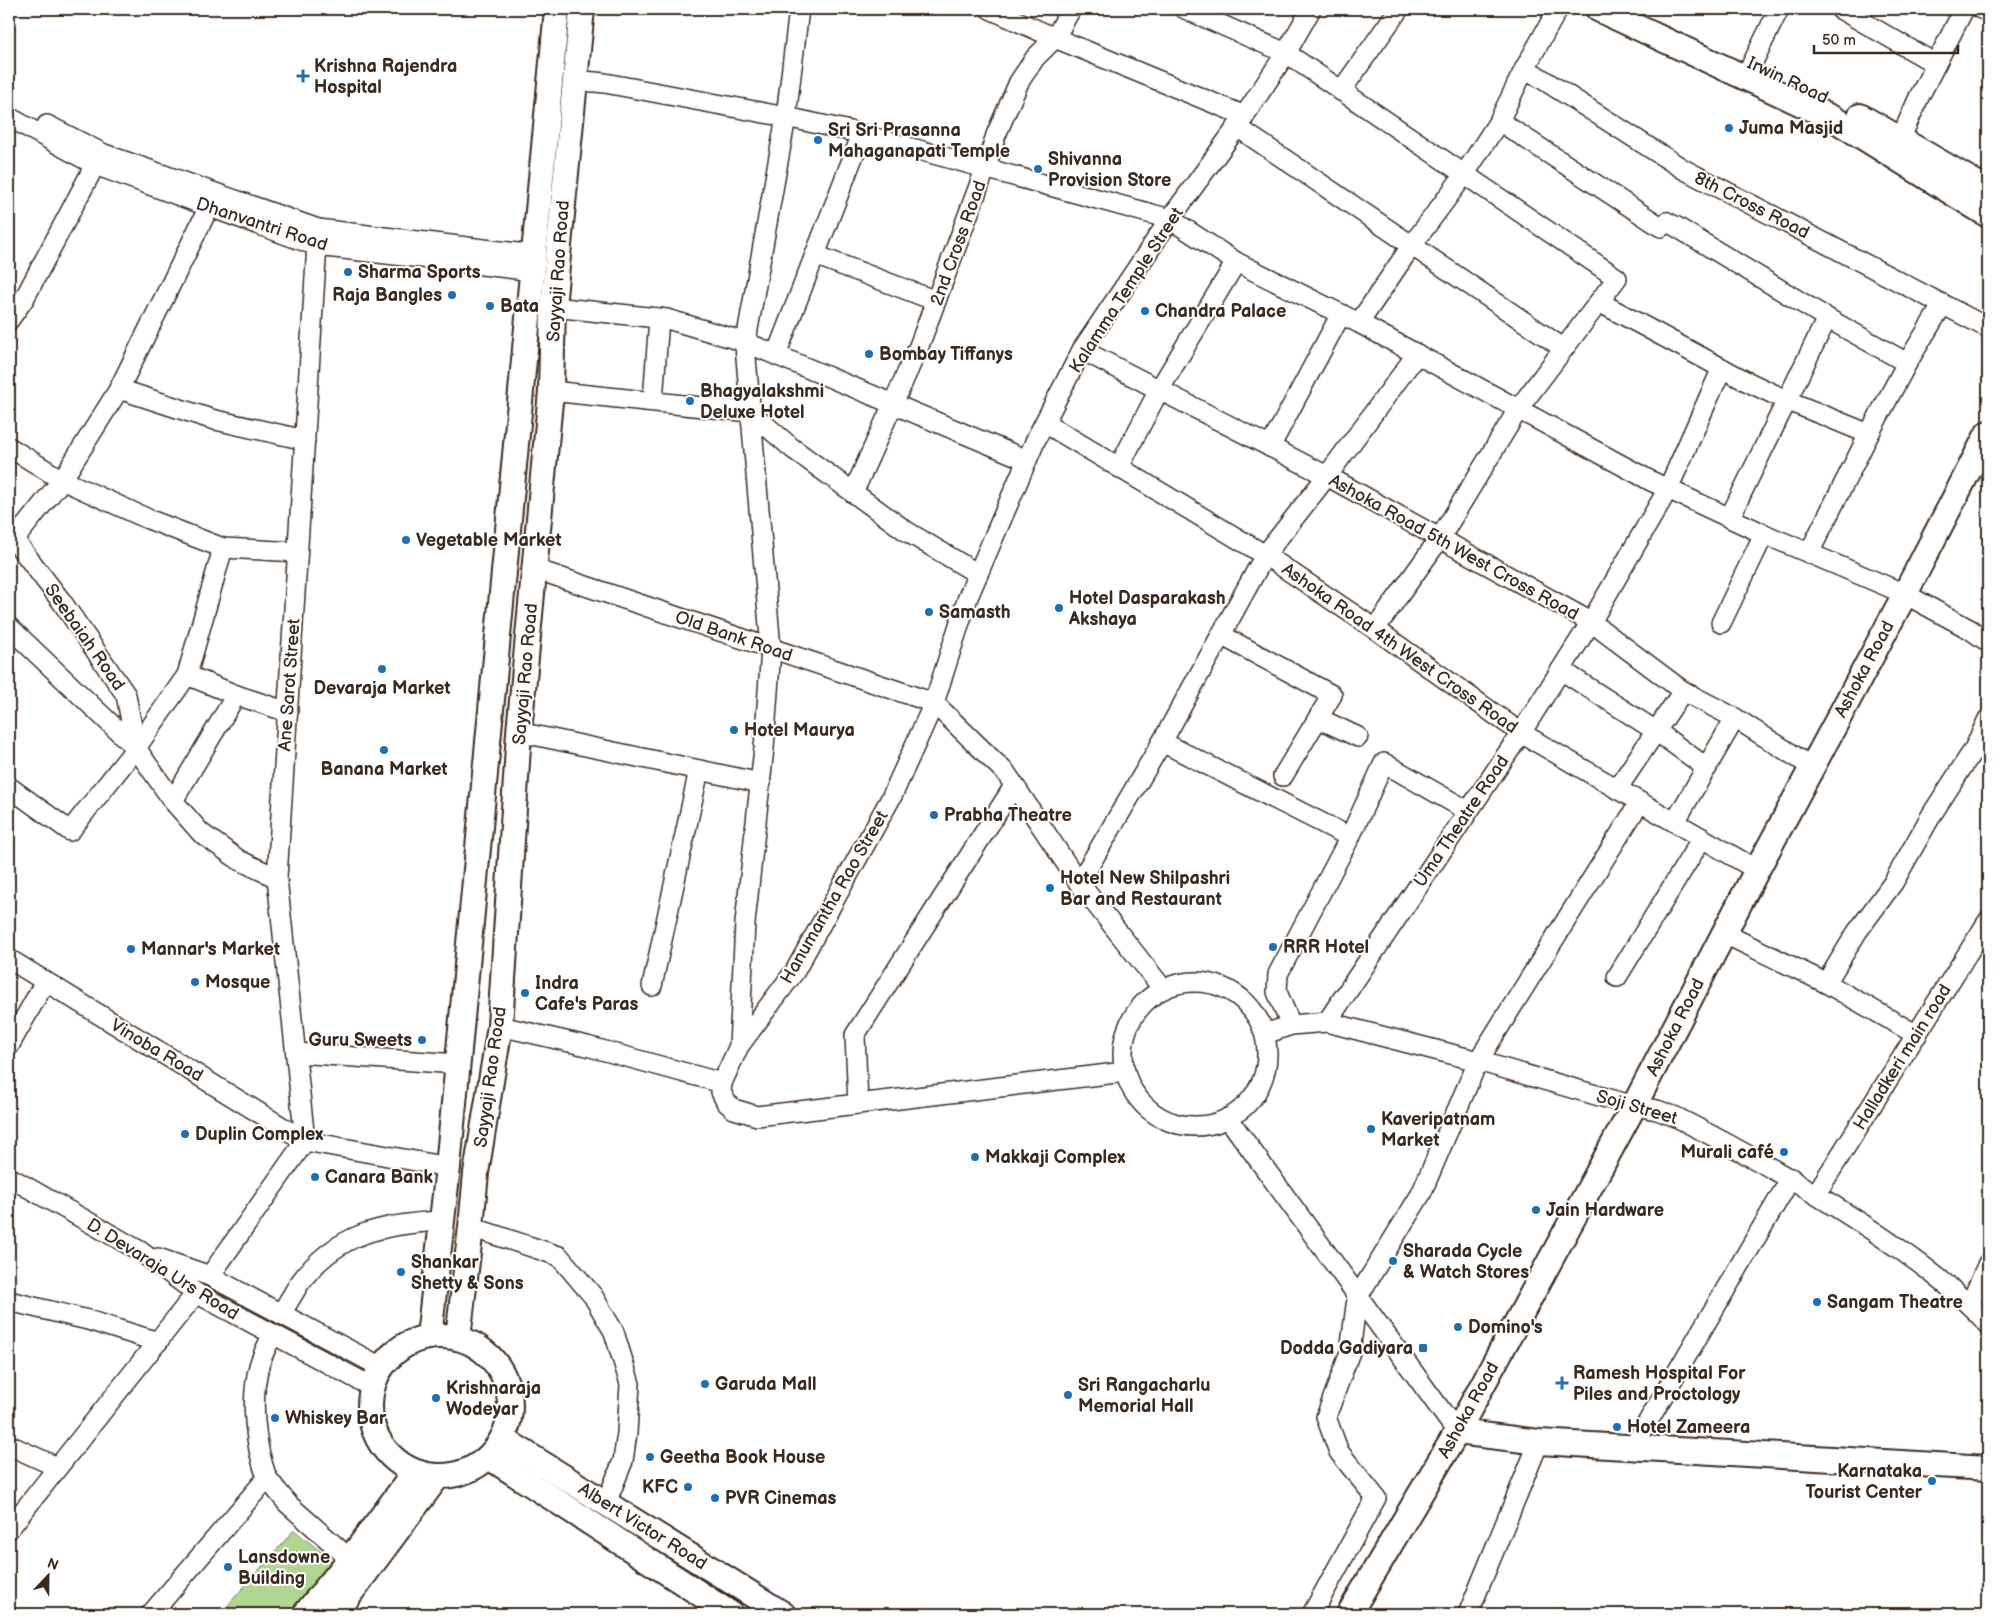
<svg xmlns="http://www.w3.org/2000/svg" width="1997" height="1623" font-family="'Balsamiq Sans',sans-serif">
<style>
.green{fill:#b0d692;stroke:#768058}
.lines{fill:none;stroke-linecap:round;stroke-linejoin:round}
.minor-casing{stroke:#3b2a1e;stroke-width:22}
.major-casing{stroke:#3b2a1e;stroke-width:28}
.minor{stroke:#fff;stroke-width:19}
.major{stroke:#fff;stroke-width:24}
.poi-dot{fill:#1f6fb2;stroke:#fff;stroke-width:2}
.labels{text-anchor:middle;stroke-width:4;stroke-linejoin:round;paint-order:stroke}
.poi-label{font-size:18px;font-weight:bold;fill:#3b2a1e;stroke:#fff;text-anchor:start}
.street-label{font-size:18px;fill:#3b2a1e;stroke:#fff}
</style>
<rect width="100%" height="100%" fill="#fff"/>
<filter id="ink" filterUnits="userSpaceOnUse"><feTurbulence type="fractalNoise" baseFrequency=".02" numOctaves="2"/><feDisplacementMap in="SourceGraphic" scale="10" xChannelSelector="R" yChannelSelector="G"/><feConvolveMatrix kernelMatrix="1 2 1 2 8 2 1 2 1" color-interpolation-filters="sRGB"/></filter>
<g filter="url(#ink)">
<path class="green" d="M 294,1530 L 337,1565 L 299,1614 L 220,1614 Z"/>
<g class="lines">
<defs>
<g id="minor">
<path d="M 990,9 L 1055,38 L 1245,116"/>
<path d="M 1185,9 L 1286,53 L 1617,278 L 1519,408 L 1440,538 L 1375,629"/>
<path d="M 1840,9 L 1936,64"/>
<path d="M 1981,9 L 1988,12"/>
<path d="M 1752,64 L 1779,9"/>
<path d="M 1525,68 L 1683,169 L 1988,328"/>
<path d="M 574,80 L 605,83 L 786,117 L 850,131 L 1170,219 L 1236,262 L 1359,323 L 1651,481 L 1764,534 L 1905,594 L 1971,630 L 1988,642"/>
<path d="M 1341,91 L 1399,9"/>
<path d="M 9,117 L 95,165 L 317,246 L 533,271"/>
<path d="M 1499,121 L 1661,227 L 1667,222 L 1675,226 L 1827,318 L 1907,363"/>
<path d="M 47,125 L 104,154 L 318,229 L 534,255"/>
<path d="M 1237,127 L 1563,348"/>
<path d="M 1900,140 L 1919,97 L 1964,9"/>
<path d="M 815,255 L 936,301"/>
<path d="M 1599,302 L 1744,380 L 1786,400 L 1869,434 L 1809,553"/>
<path d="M 553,307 L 667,319 L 745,342 L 1027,460"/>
<path d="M 9,320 L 24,299 L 95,165 L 102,156"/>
<path d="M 1359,323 L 1412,245 L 1464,175 L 1499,121 L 1525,68 L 1558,9"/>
<path d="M 1082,350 L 1327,476 L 1591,622 L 1683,691 L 1735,718 L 1812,767"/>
<path d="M 776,355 L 862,134"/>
<path d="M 119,389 L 211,419 L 305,440"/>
<path d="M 551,391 L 750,412 L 792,448 L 906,531 L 978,574"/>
<path d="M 653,401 L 659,318"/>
<path d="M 1045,423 L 1265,555 L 1375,629 L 1521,733 L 1757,870"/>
<path d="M 1869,434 L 1907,363 L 1943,304"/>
<path d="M 9,447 L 62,480 L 148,519 L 223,548 L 297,552"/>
<path d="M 1270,447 L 1341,314"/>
<path d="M 1119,467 L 1159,390 L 1236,262"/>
<path d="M 853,493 L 919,346 L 986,167 L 996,135 L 1019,82 L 1035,58 L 1055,38 L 1071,9"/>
<path d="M 1730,517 L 1827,318"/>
<path d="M 9,533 L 62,602 L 126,695 L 136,748 L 173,801 L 201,833 L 239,860 L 277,878"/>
<path d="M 14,540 L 62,480 L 119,389 L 209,207"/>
<path d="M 223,548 L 187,675 L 236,695 L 288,712"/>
<path d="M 535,569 L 934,703 L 1006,773 L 1079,883 L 1163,989"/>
<path d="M 1721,623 L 1764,534"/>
<path d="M 9,627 L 136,748"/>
<path d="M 1221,635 L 1332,695 L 1283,776"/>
<path d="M 1561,670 L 1656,731 L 1707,768"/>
<path d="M 1318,718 L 1358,737"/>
<path d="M 519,732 L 761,783"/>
<path d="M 1162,742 L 1350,837"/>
<path d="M 9,787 L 70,831 L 136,748 L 187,675"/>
<path d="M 1617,789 L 1683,691"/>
<path d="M 173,801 L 236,695"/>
<path d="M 1675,822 L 1735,718"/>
<path d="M 1079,883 L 1162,742 L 1265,555 L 1327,476 L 1417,354"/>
<path d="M 1723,933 L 1826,983 L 1917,1035"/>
<path d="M 9,959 L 305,1141 L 448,1167"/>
<path d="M 1617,977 L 1702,838"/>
<circle cx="1195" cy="1054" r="72"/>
<path d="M 1826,983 L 1857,932 L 1893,883 L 1932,814 L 1974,749 L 1988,719"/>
<path d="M 652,986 L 699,770"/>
<path d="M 1327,1022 L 1521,733 L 1591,622 L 1668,489 L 1722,368"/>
<path d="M 1291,1025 L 1277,992 L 1278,974 L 1350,837 L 1384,763 L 1468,811"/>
<path d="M 500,1026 L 587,1046 L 722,1083"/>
<path d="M 1265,1034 L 1291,1025 L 1327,1022 L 1478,1061 L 1634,1106 L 1657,1110 L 1676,1117 C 1741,1150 1803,1185 1864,1225 C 1908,1254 1952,1285 1988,1324"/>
<path d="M 9,1046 L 45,982"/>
<path d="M 739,1046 L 745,923 L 764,748 L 771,649 L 745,346 L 786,117 L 799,9"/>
<path d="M 296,1053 L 458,1064"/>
<path d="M 1125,1072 L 757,1116 L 734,1109 L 726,1102 L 721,1092 L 722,1083 L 739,1046 L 795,971 L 892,796 L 934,703 L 968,597 L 1037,437 L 1082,350 L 1170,219 L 1237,127 L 1286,53 L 1311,9"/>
<path d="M 858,1104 L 855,1035 L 1014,786"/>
<path d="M 1228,1118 L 1457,1432"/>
<path d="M 305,1141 L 277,878 L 318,229"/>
<path d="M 9,1177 L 140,1251 L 196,1293 L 372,1387"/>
<path d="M 1816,1194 L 1988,921"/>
<path d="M 471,1227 L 559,1256 L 593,1296 L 614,1332 L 630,1384 L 627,1433 L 623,1461 L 606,1503"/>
<path d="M 158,1258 L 210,1276 L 381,1367"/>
<path d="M 210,1276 L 305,1141"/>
<path d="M 9,1301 L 88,1320 L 158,1342"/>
<path d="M 1970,1305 L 1988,1263"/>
<path d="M 281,1314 C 287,1304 293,1294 299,1284 C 336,1233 382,1224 442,1221"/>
<path d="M 9,1445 L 57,1467"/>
<path d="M 1633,1447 L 1791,1178"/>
<path d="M 267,1478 L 288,1504 L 350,1559"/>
<path d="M 9,1529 L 196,1293"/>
<path d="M 151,1614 L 267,1478 C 255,1445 250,1401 259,1366 C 262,1355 268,1344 273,1334"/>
<path d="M 1312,1614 L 1376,1498 L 1339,1452 L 1326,1417 L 1350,1352 L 1357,1298 L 1421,1194 L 1478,1061 L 1640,802"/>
<path d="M 1468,1614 L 1539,1442"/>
</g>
<g id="major">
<path d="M 1598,9 L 1834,119 L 1988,215"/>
<path d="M 1860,116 L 1988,190"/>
<circle cx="440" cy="1406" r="70"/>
<path d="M 429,1337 L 448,1167 L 557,9"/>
<path d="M 458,1338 L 471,1227 L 476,1173 L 500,1026 L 519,732 L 551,391 L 553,307 L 582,9"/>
<path d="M 1457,1432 L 1539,1442 L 1988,1468"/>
<path d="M 503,1439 L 783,1614"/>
<path d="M 489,1457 L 731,1614"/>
<path d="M 305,1614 L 350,1559 L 415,1472"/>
<path d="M 335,1614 L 438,1476"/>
<path d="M 1349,1614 L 1457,1432 L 1634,1106 L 1757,870 L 1905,594 L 1988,433"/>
</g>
</defs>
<use href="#minor" class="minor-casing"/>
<use href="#major" class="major-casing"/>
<use href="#minor" class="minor"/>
<use href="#major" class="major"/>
</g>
</g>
<g class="poi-dot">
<path d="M300.5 68.5h5v5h5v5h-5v5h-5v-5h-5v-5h5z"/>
<circle cx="1729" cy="128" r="5"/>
<circle cx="818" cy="140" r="5"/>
<circle cx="1038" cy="169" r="5"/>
<circle cx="348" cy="272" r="5"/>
<circle cx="452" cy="295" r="5"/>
<circle cx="490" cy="306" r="5"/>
<circle cx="1145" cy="311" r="5"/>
<circle cx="869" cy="354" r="5"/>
<circle cx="690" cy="401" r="5"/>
<circle cx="406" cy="540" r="5"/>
<circle cx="1059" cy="608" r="5"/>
<circle cx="929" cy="612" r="5"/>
<circle cx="382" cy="669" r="5"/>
<circle cx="734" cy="730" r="5"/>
<circle cx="384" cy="750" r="5"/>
<circle cx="934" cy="815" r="5"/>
<circle cx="1050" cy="888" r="5"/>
<circle cx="1273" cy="947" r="5"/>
<circle cx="131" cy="949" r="5"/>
<circle cx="195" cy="982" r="5"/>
<circle cx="525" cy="993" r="5"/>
<circle cx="422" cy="1040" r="5"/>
<circle cx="1371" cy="1129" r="5"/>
<circle cx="185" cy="1134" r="5"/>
<circle cx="1784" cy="1152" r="5"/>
<circle cx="975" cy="1157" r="5"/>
<circle cx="315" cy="1177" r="5"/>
<circle cx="1536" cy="1210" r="5"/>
<circle cx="1393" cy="1261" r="5"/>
<circle cx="401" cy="1272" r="5"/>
<circle cx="1817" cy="1302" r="5"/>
<circle cx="1458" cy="1327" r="5"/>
<rect x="1418" y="1343" width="10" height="10" rx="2.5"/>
<path d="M1559.5 1375.5h5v5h5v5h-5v5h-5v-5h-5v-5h5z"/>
<circle cx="705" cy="1384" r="5"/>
<circle cx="1068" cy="1395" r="5"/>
<circle cx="436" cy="1398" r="5"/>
<circle cx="275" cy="1418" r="5"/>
<circle cx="1617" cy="1427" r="5"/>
<circle cx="650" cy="1457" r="5"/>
<circle cx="1932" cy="1481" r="5"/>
<circle cx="688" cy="1487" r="5"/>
<circle cx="715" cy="1498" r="5"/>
<circle cx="228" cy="1567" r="5"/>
</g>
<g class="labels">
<g class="poi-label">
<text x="314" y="72">Krishna Rajendra<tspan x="314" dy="21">Hospital</tspan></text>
<text x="1739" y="134">Juma Masjid</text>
<text x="828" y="136">Sri Sri Prasanna<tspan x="828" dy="21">Mahaganapati Temple</tspan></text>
<text x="1048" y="165">Shivanna<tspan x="1048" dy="21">Provision Store</tspan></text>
<text x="358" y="278">Sharma Sports</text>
<text x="442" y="301" text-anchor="end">Raja Bangles</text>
<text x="500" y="312">Bata</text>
<text x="1155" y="317">Chandra Palace</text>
<text x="879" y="360">Bombay Tiffanys</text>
<text x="700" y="397">Bhagyalakshmi<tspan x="700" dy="21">Deluxe Hotel</tspan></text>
<text x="416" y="546">Vegetable Market</text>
<text x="1069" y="604">Hotel Dasparakash<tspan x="1069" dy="21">Akshaya</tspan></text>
<text x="939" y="618">Samasth</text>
<text x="382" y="694" text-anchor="middle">Devaraja Market</text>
<text x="744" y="736">Hotel Maurya</text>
<text x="384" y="775" text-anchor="middle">Banana Market</text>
<text x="944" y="821">Prabha Theatre</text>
<text x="1060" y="884">Hotel New Shilpashri<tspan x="1060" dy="21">Bar and Restaurant</tspan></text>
<text x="1283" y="953">RRR Hotel</text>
<text x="141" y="955">Mannar's Market</text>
<text x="205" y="988">Mosque</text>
<text x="535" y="989">Indra<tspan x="535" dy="21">Cafe's Paras</tspan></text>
<text x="412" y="1046" text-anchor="end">Guru Sweets</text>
<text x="1381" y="1125">Kaveripatnam<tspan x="1381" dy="21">Market</tspan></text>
<text x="195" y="1140">Duplin Complex</text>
<text x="1774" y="1158" text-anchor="end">Murali café</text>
<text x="985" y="1163">Makkaji Complex</text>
<text x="325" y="1183">Canara Bank</text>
<text x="1546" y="1216">Jain Hardware</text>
<text x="1403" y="1257">Sharada Cycle<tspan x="1403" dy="21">&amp; Watch Stores</tspan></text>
<text x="411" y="1268">Shankar<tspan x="411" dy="21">Shetty &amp; Sons</tspan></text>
<text x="1827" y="1308">Sangam Theatre</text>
<text x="1468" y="1333">Domino's</text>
<text x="1413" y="1354" text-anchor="end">Dodda Gadiyara</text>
<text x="1573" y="1379">Ramesh Hospital For<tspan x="1573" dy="21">Piles and Proctology</tspan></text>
<text x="715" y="1390">Garuda Mall</text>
<text x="1078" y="1391">Sri Rangacharlu<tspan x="1078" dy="21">Memorial Hall</tspan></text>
<text x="446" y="1394">Krishnaraja<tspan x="446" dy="21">Wodeyar</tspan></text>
<text x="285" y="1424">Whiskey Bar</text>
<text x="1627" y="1433">Hotel Zameera</text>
<text x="660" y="1463">Geetha Book House</text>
<text x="1922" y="1477" text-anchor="end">Karnataka<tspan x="1922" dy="21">Tourist Center</tspan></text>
<text x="678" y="1493" text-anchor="end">KFC</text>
<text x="725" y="1504">PVR Cinemas</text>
<text x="238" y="1563">Lansdowne<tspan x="238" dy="21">Building</tspan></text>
</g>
<g class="street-label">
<text transform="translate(1788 80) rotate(25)" y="6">Irwin Road</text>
<text transform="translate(1752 205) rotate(27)" y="6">8th Cross Road</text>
<text transform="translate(262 224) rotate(18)" y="6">Dhanvantri Road</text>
<text transform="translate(958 243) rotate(-70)" y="6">2nd Cross Road</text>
<text transform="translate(558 271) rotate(-86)" y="6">Sayyaji Rao Road</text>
<text transform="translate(1126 290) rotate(-57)" y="6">Kalamma Temple Street</text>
<text transform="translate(1454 547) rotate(29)" y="6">Ashoka Road 5th West Cross Road</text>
<text transform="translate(734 636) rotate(19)" y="6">Old Bank Road</text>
<text transform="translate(85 637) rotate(55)" y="6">Seebaiah Road</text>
<text transform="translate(1400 648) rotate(35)" y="6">Ashoka Road 4th West Cross Road</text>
<text transform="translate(1864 669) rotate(-62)" y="6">Ashoka Road</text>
<text transform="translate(525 674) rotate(-85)" y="6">Sayyaji Rao Road</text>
<text transform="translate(289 685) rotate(-86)" y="6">Ane Sarot Street</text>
<text transform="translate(1461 821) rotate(-56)" y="6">Uma Theatre Road</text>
<text transform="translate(834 897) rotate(-60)" y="6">Hanumantha Rao Street</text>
<text transform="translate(1675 1027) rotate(-63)" y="6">Ashoka Road</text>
<text transform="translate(157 1050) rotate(31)" y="6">Vinoba Road</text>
<text transform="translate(1902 1057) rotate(-58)" y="6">Halladkeri main road</text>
<text transform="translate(490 1077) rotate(-82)" y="6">Sayyaji Rao Road</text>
<text transform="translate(1637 1107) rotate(16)" y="6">Soji Street</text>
<text transform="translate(163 1269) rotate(32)" y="6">D. Devaraja Urs Road</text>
<text transform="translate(1468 1410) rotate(-61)" y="6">Ashoka Road</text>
<text transform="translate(643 1526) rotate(32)" y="6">Albert Victor Road</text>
</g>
</g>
<rect width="1997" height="1623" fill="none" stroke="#fff" stroke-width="30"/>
<rect x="15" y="15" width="1967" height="1593" fill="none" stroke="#3b2a1e" stroke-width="2" filter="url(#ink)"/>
<g transform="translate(48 1576) rotate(22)" stroke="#ffffff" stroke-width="4" paint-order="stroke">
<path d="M0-4L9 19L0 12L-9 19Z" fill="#3b2a1e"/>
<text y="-8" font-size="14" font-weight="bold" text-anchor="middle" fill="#3b2a1e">N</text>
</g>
<path d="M1814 45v8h144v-8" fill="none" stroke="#3b2a1e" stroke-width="2.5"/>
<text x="1822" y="45" font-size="15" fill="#3b2a1e" stroke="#ffffff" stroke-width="4" paint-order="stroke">50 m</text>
</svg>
